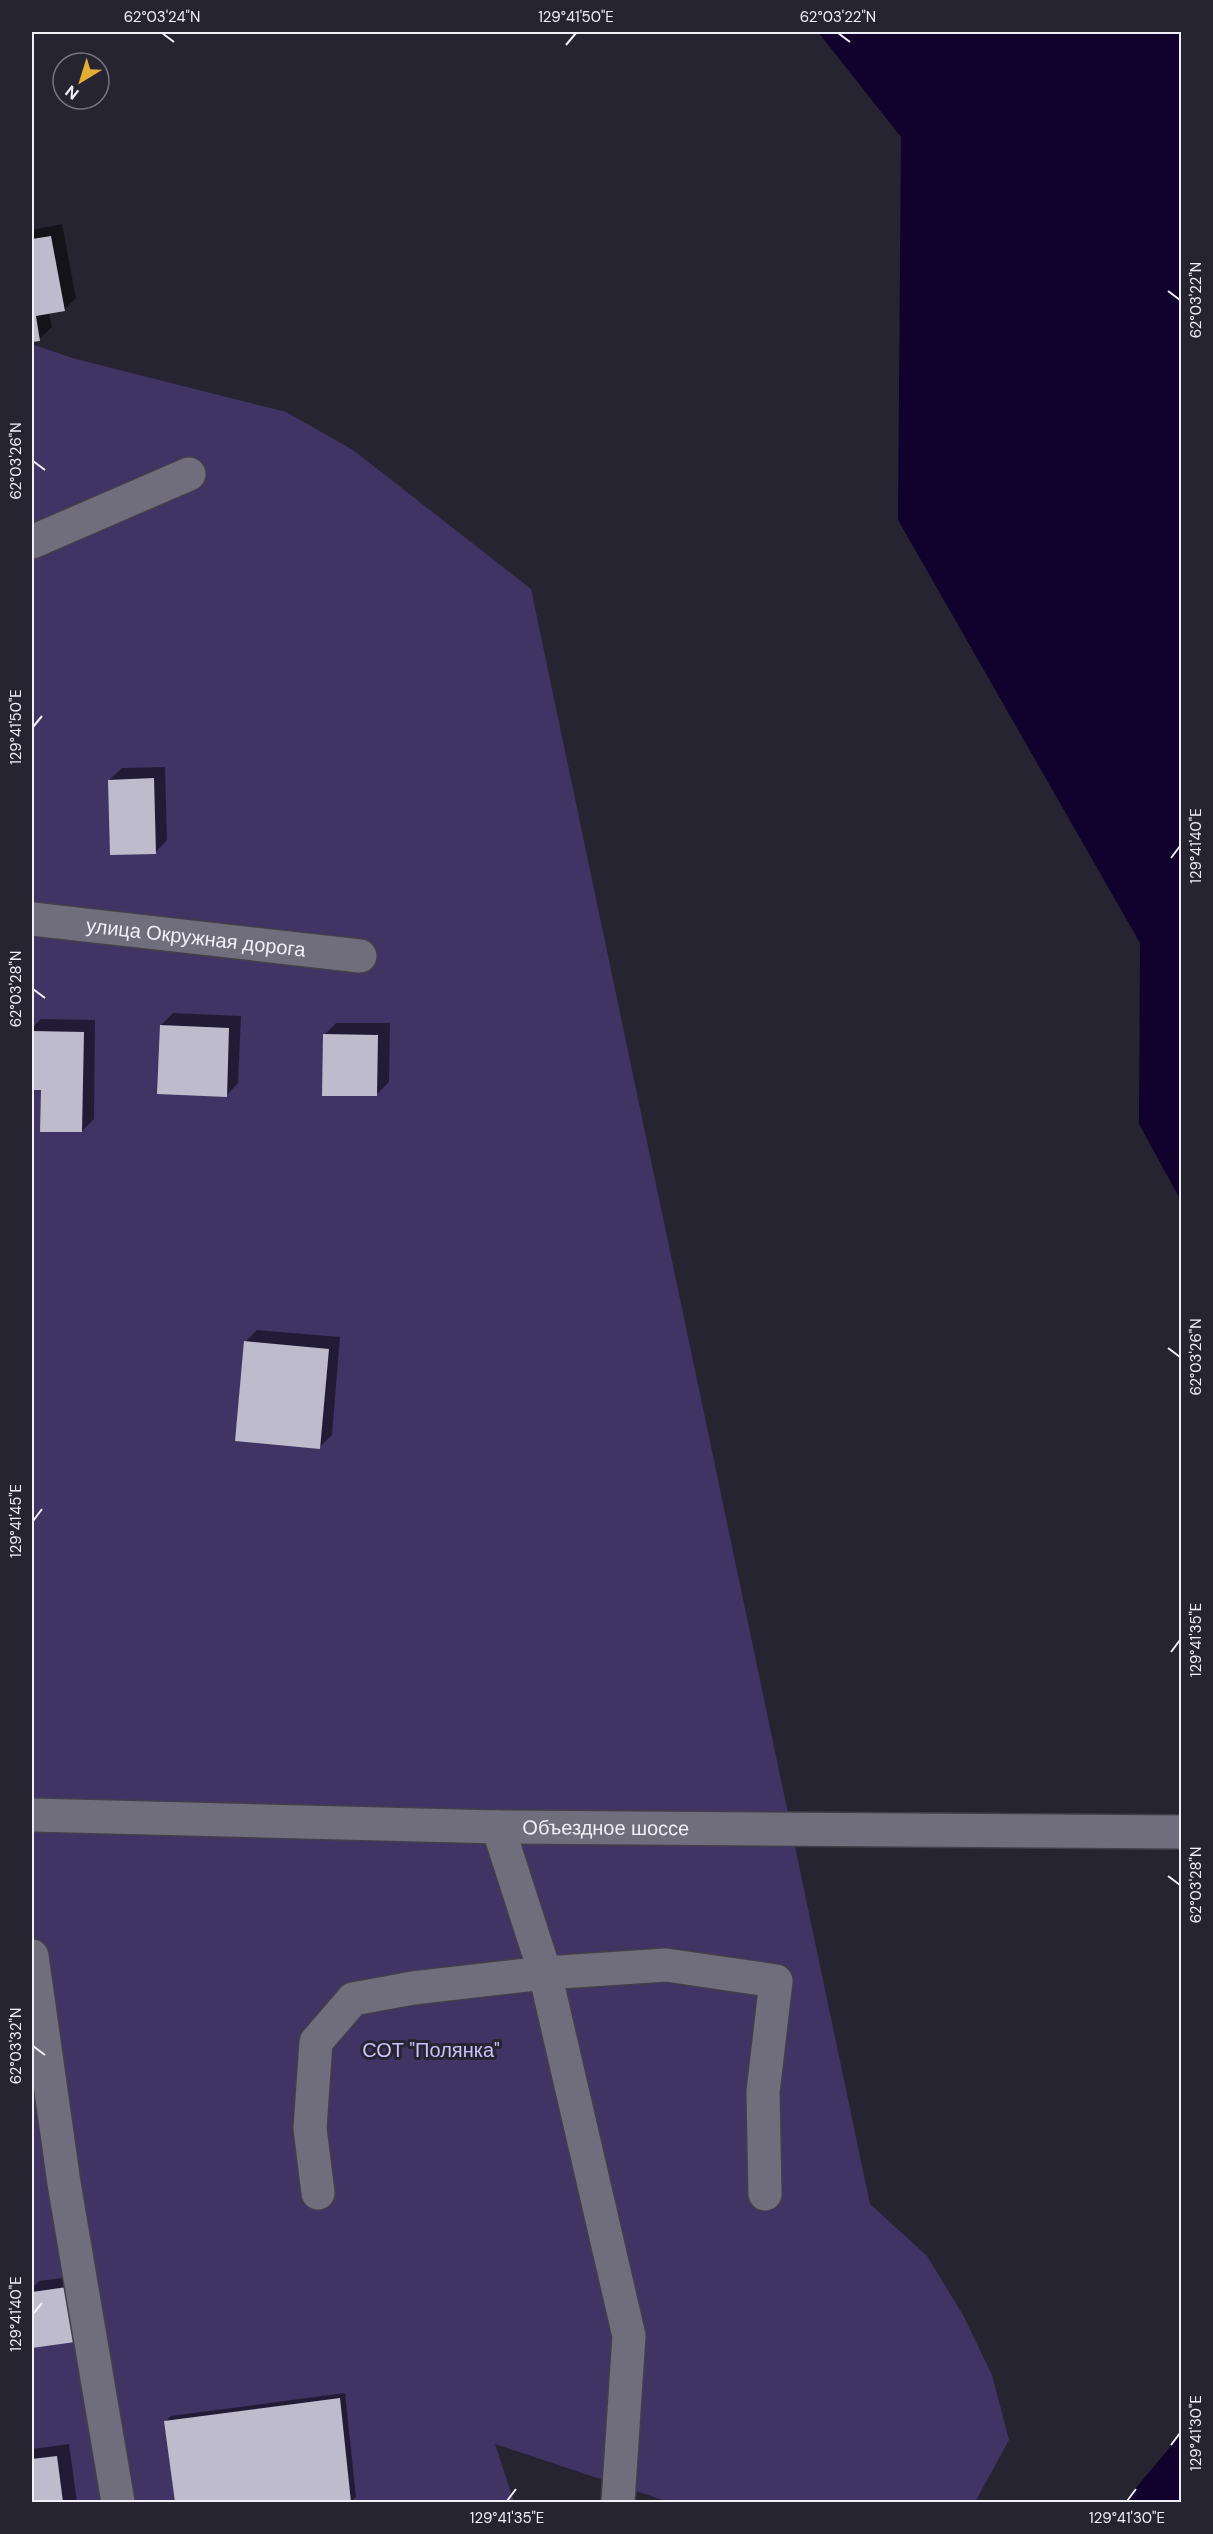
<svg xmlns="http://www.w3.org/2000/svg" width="1213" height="2534" font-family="'DM Sans',sans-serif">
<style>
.green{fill:#403465}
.water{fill:#11012d}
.shadow{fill:#0007}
.building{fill:#bebbcc}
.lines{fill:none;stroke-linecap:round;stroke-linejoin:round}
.street-casing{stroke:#423f4a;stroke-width:36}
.secondary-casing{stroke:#423f4a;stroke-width:36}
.street{stroke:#706d7d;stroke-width:33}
.secondary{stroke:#706d7d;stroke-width:33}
.ticks{fill:none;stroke:#f1eff8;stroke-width:2}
.labels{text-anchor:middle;stroke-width:6;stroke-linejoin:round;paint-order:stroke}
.street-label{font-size:20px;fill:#f1eff8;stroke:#272431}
.park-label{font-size:20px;fill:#cbc0fb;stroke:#272431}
.neatline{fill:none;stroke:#f1eff8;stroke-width:2}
.ticks-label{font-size:15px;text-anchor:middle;fill:#f1eff8}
</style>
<rect width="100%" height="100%" fill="#272431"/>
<path class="green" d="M 32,344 L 72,358 L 286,412 L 353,450 L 531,589 L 870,2204 L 927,2256 L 963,2315 L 992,2375 L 1009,2440 L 975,2502 L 669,2502 L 495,2444 L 514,2502 L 32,2502 Z"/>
<g class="water">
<path d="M 818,32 L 1181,32 L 1181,1201 L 1139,1124 L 1140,943 L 898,520 L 901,137 Z"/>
<path d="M 1181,2434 L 1181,2502 L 1124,2502 Z"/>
</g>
<g class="shadow">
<path d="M 62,224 L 76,298 L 64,310 L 49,313 L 52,327 L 39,339 L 32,341 L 32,230 Z"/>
<path d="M 165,767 L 167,840 L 155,853 L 109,780 L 122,768 Z"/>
<path d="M 173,1013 L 241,1016 L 238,1083 L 226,1096 L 161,1025 Z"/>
<path d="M 41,1019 L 95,1020 L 94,1119 L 82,1131 L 42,1088 L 32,1088 L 32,1028 Z"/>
<path d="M 336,1023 L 390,1023 L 389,1082 L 377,1094 L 324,1035 Z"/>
<path d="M 257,1330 L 340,1337 L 332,1435 L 320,1447 L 245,1342 Z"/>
<path d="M 78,2276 L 33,2346 L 32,2288 L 39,2281 Z"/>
<path d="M 345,2393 L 356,2497 L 350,2502 L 176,2502 L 165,2422 L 171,2416 Z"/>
<path d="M 69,2444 L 77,2502 L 32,2502 L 32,2449 Z"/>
</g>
<g class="building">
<path d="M 51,236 L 65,311 L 36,316 L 40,341 L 32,342 L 32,239 Z"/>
<path d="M 154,778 L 156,854 L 110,855 L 108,780 Z"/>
<path d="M 160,1025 L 229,1028 L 227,1097 L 157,1094 Z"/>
<path d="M 32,1031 L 84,1032 L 82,1132 L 40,1132 L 41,1090 L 32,1090 Z"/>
<path d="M 323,1034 L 378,1035 L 377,1096 L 322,1096 Z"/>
<path d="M 244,1341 L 329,1349 L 320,1449 L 235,1441 Z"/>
<path d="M 67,2287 L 75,2342 L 32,2348 L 32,2292 Z"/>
<path d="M 340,2398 L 351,2502 L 175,2502 L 164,2421 Z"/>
<path d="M 57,2456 L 63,2502 L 32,2502 L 32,2459 Z"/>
</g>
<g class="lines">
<defs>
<g id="street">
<path d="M 32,542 L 189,474"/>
<path id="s1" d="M 32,919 L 360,956"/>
<path d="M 498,1827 L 545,1973 L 629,2336 L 618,2502"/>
<path d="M 32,1956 L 64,2183 L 118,2502"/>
<path d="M 318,2193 L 310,2128 L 316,2042 L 353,1999 L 413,1988 L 545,1973 L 666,1965 L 776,1981 L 763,2092 L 765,2194"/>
</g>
<g id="secondary">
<path id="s2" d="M 32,1815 L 498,1827 L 1182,1832"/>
</g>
</defs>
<use href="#street" class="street-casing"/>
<use href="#secondary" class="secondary-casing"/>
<use href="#street" class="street"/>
<use href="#secondary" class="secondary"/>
</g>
<path class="ticks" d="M 162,33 L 174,42M 838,33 L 850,42M 566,45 L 576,33M 1168,291 L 1180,300M 33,461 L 45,470M 33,727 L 42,716M 1171,858 L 1180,846M 33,989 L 45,998M 1168,1348 L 1180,1357M 33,1521 L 42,1509M 1171,1652 L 1180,1640M 1168,1876 L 1180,1885M 33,2046 L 45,2055M 33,2314 L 42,2303M 1171,2445 L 1180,2433M 507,2501 L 516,2489M 1127,2501 L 1136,2489"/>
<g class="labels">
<g class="street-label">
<text dy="7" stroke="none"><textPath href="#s1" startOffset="165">улица Окружная дорога</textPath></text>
<text dy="7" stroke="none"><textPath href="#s2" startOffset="574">Объездное шоссе</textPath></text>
</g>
<g class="park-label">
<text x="431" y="2057">СОТ "Полянка"</text>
</g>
</g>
<rect width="1213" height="2534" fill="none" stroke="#272431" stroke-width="66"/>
<g transform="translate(81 81) rotate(218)"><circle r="28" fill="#272431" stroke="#787581" stroke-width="1.5"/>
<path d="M0-4.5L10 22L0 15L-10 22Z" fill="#e3ae35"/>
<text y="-9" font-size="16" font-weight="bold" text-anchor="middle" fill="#f1eff8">N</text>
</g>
<rect x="33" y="33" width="1147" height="2468" class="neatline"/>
<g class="ticks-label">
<text x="162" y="22">62°03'24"N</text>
<text x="576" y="22">129°41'50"E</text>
<text x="838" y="22">62°03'22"N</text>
<text transform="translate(1196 300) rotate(-90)" y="5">62°03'22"N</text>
<text transform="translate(16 461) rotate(-90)" y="5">62°03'26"N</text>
<text transform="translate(16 727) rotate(-90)" y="5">129°41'50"E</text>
<text transform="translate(1196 846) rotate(-90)" y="5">129°41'40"E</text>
<text transform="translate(16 989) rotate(-90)" y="5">62°03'28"N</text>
<text transform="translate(1196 1357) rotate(-90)" y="5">62°03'26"N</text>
<text transform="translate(16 1521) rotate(-90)" y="5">129°41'45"E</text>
<text transform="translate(1196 1640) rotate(-90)" y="5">129°41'35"E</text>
<text transform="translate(1196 1885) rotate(-90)" y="5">62°03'28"N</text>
<text transform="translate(16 2046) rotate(-90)" y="5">62°03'32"N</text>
<text transform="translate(16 2314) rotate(-90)" y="5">129°41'40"E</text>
<text transform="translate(1196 2433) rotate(-90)" y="5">129°41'30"E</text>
<text x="507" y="2523">129°41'35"E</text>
<text x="1127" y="2523">129°41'30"E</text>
</g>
</svg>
